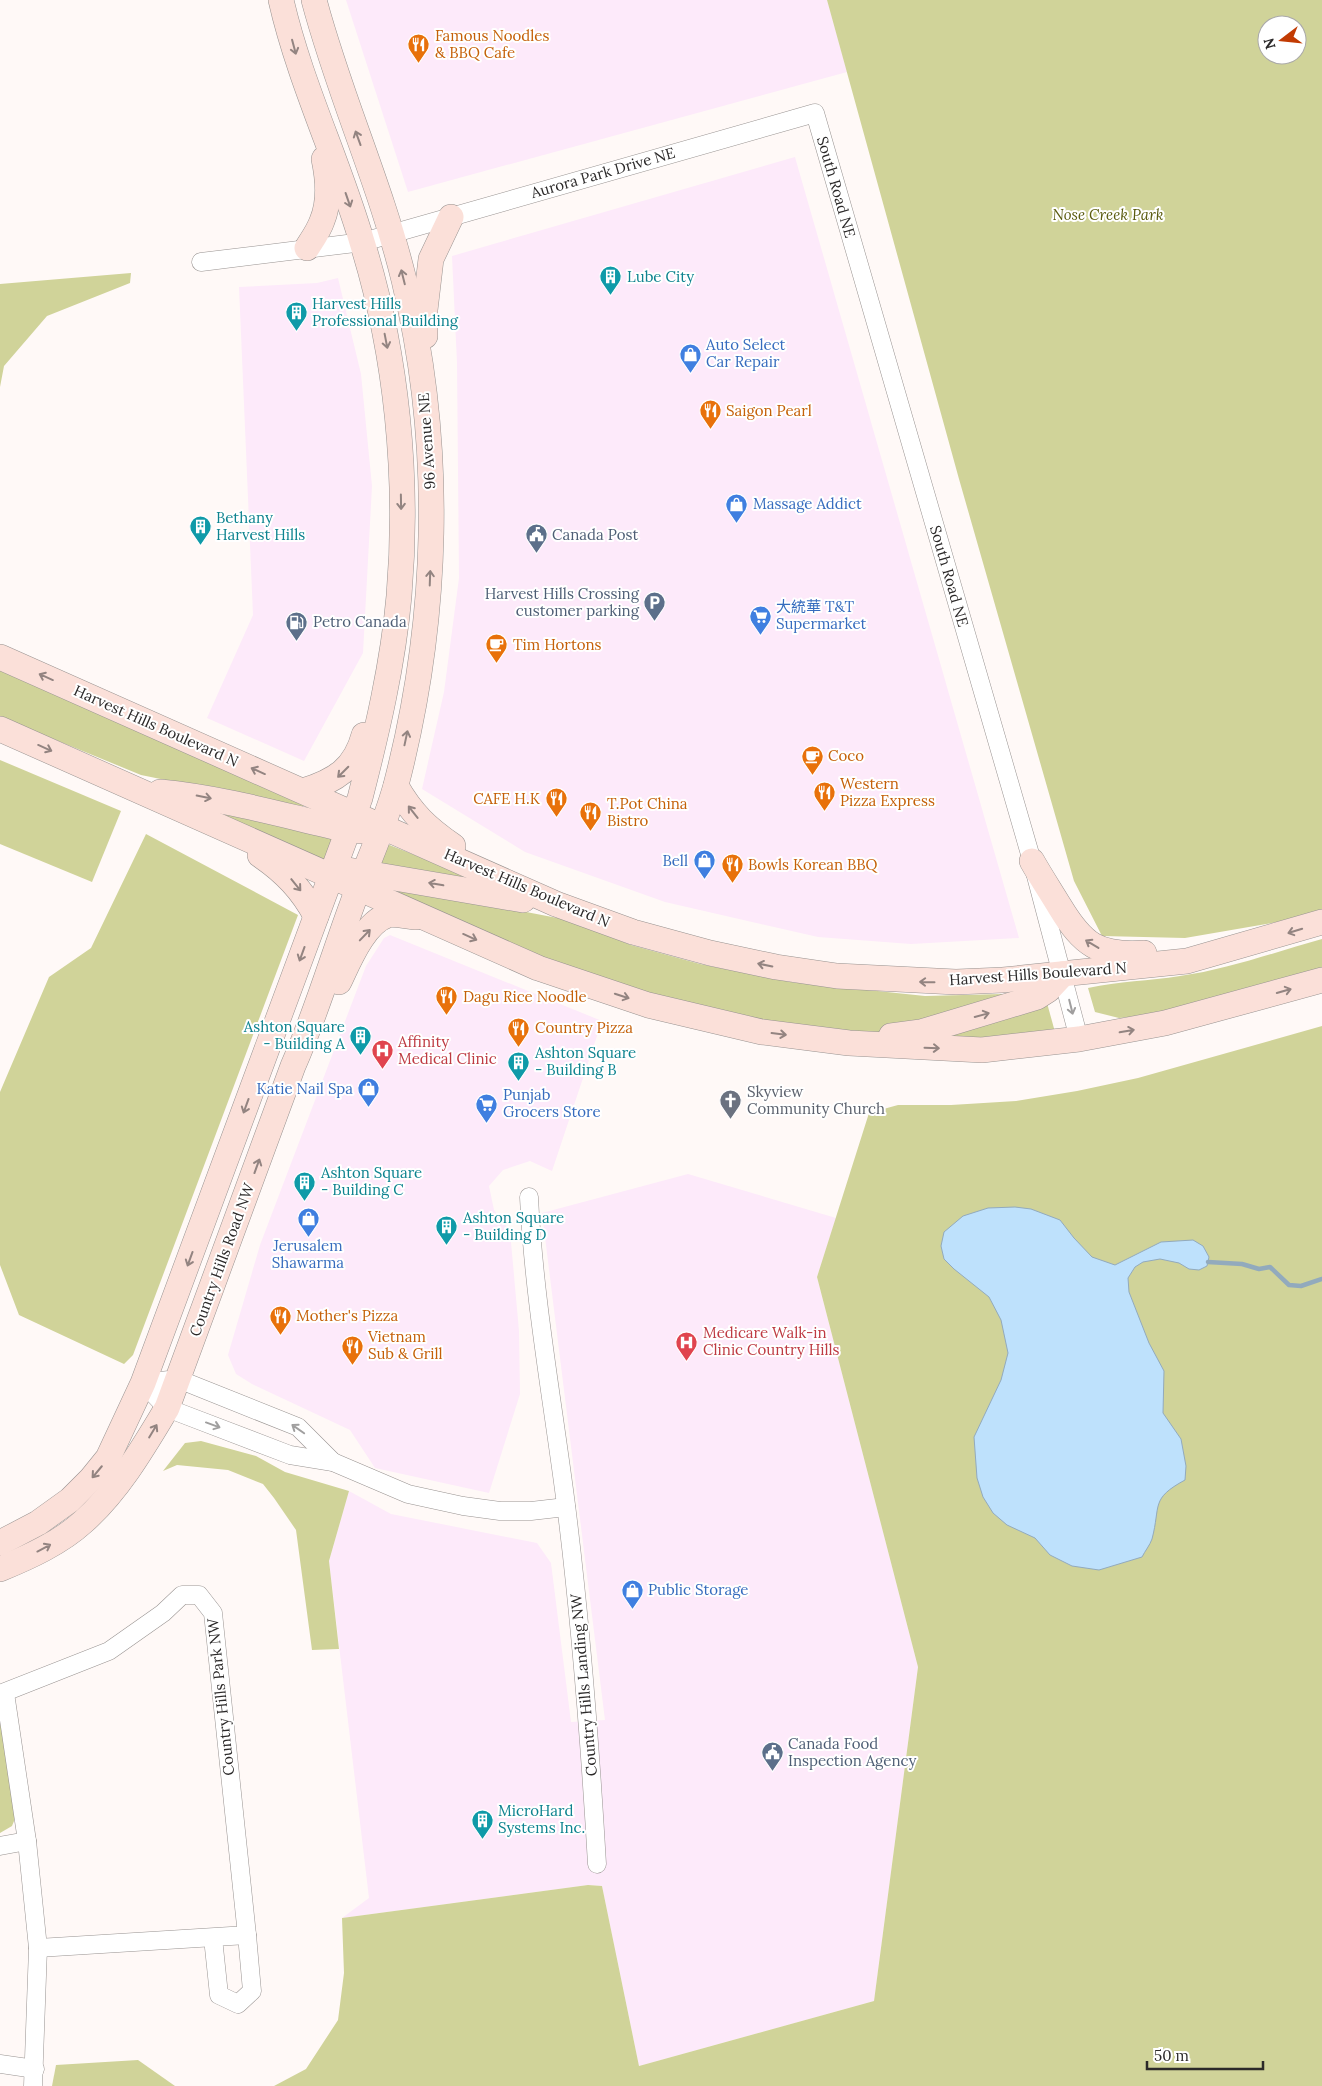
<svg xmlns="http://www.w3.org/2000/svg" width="1322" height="2086" font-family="Lora,'Noto Sans SC',serif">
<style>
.commercial{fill:#fdeafa}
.green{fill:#d0d399;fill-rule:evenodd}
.water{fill:#bee1fc;stroke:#92aabd}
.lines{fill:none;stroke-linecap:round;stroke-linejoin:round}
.stream{stroke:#92aabd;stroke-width:4.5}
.street-casing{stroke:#989391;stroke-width:19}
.secondary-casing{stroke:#989391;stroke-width:26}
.street{stroke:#fff;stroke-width:18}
.secondary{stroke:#fbe0d9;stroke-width:25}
.oneway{stroke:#938481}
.oneway2{stroke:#a09f9f}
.labels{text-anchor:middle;stroke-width:4;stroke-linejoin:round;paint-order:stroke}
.food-label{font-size:15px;fill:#c56008;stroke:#fff;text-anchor:start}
.street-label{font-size:15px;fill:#2b2929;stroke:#fff}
.park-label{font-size:15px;font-style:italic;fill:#5a5b0e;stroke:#fff}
.culture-label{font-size:15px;fill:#0d838f;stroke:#fff;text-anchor:start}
.shop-label{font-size:15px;fill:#366cbe;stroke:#fff;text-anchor:start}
.service-label{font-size:15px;fill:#4e5e75;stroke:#fff;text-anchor:start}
.health-label{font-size:15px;fill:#be3a42;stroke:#fff;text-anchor:start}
.worship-label{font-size:15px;fill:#5b616d;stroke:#fff;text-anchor:start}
</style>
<rect width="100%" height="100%" fill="#fff9f7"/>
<g class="commercial">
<path d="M 346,0 L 827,0 L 847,72 L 408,192 Z"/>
<path d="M 795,157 L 1019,938 L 911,944 L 818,937 L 665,902 L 525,852 L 422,789 L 444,692 L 459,578 L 457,363 L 452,256 Z"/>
<path d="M 338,278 L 361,374 L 372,486 L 363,653 L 304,761 L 207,718 L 253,615 L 239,287 L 317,283 Z"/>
<path d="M 390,935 L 602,1021 L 552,1171 L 530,1161 L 503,1170 L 489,1186 L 494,1210 L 510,1231 L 519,1331 L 520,1394 L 489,1493 L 375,1468 L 350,1430 L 252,1384 L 236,1374 L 228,1355 L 260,1245 L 366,966 L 384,938 Z"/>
<path d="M 688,1174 L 836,1218 L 817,1277 L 918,1667 L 874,2001 L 639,2066 L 602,1886 L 588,1885 L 342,1918 L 369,1898 L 329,1561 L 349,1491 L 391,1514 L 537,1543 L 551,1563 L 571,1722 L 605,1720 L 542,1213 Z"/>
</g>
<g class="green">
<path d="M 827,0 L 1322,0 L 1322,911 L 1295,919 L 1185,938 L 1102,936 L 1074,881 L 959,479 ZM 1267,25 L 1297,25 L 1297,55 L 1267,55 Z"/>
<path d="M 131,273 L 130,283 L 47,316 L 4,366 L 0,387 L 0,284 Z"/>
<path d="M 0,670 L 303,804 L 303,808 L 141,775 L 0,717 Z"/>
<path d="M 0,760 L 121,811 L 92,882 L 0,844 Z"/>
<path d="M 215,810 L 338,837 L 326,864 L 217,817 Z"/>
<path d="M 146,834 L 298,915 L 133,1355 L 124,1364 L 19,1315 L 0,1265 L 0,1092 L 49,977 L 91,948 Z"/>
<path d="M 387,844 L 475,879 L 378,869 Z"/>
<path d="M 392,886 L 573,921 L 631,945 L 700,964 L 791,982 L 925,996 L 1002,994 L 1004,1002 L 890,1032 L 858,1036 L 728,1019 L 551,966 L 398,895 Z"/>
<path d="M 1322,939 L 1322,972 L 1154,1015 L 1119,1018 L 1095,1012 L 1088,988 C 1119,981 1149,981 1180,976 C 1229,969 1275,952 1322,939 Z"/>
<path d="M 1047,1003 L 1055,1032 L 1041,1037 L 938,1038 Z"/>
<path d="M 1322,1026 L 1322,2086 L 274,2086 L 306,2069 L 338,2020 L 344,1973 L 342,1918 L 588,1885 L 602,1886 L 639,2066 L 874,2001 L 918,1667 L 817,1277 L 869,1113 L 898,1105 L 951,1105 L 1016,1101 L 1077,1091 L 1138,1078 Z"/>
<path d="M 201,1441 L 256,1456 L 285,1472 L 349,1491 L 329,1561 L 339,1649 L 312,1650 L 296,1530 L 274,1498 L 263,1484 L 228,1470 L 177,1465 L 163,1471 L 185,1443 Z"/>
<path d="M 0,1718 L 16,1816 L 12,1826 L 0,1833 Z"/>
<path d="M 138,2060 L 175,2086 L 52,2086 L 56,2065 Z"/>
</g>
<path class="water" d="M 1015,1207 L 1031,1209 L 1060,1220 L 1074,1238 L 1092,1257 L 1115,1265 L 1161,1242 L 1193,1240 L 1203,1246 L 1209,1257 L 1207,1266 L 1199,1270 L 1189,1269 L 1179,1263 L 1160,1259 L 1143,1262 L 1135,1267 L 1128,1278 L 1129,1292 L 1149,1343 L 1164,1371 L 1163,1413 L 1181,1439 L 1186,1466 L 1185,1480 C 1150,1499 1161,1505 1152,1539 C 1150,1545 1145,1551 1142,1557 L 1099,1570 L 1072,1566 L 1050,1555 L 1035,1538 L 1007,1525 L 993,1513 L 983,1497 L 977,1478 L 974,1437 L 1001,1380 L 1008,1353 L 1001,1320 L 989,1297 L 954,1269 L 944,1259 L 941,1246 L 944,1232 L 963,1216 L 988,1208 Z"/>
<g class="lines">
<path class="stream" d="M 1208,1262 L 1242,1264 L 1259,1269 L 1270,1267 L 1289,1285 L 1301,1286 L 1322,1279"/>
<defs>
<g id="street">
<path d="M 201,262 L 363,242 L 815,113 L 1032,861 L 1079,1039"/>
<path d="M 529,1197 C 534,1301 553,1403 566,1505 C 581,1624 590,1744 597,1864"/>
<path d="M 143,1383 L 167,1408 L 290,1455 L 333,1462 L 408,1494 L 463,1506 L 500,1511 L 531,1511 L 566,1507"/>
<path d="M 143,1383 L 178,1379 L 298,1427 L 333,1462"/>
<path d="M 5,1693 L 27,1841 L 38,1948 L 33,2086"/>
<path d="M 0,1694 L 109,1651 L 163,1613 L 182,1595 L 199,1595 L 213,1613 L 247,1935 L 38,1948"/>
<path d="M 0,1846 L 27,1841"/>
<path d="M 213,1938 L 219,1995 L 238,2004 L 252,1991 L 247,1935"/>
<path d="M 0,2064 L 35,2069"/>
</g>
<g id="secondary">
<path d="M 307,248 C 312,240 319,230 322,221 C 330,202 328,178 324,159"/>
<path d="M 425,336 L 425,310 L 431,259 L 451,217"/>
<path d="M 0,657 L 556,904 L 633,932 L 710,953 L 776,967 L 837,976 L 956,982 L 1003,980 L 1187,961 L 1322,922"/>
<path d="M 0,729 L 538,968 L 648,1005 L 762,1032 L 849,1043 L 982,1050 L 1079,1039 L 1165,1023 L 1322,980"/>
<path d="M 396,786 C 412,814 427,828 453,846"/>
<path d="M 303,791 C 335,781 355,769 364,735"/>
<path d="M 160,792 C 224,798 285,816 348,830 L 363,831"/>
<path d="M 260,855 C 285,872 302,890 316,916"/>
<path d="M 1032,861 C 1041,877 1051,892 1060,907 C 1083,945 1098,956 1144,953"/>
<path d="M 348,870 L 523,900"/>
<path d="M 339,982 C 349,961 364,923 388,915 C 396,913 409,917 416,917"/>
<path d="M 891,1036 L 921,1032 L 1037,997 L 1048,990 L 1063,974"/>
<path d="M 0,1543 L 38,1523 L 70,1500 L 91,1479 L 108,1458 L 143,1383 L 360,798 C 377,732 393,664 399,596 C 409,479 397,354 362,242 C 338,160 300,83 281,0"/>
<path d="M 0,1569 C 29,1557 60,1543 83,1522 C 118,1491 143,1448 167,1408 L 293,1066 C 316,1014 332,959 352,905 C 366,865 385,826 396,785 C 439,620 444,446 404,280 C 381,185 339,95 314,0"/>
</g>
</defs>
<use href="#street" class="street-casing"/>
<use href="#secondary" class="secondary-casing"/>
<use href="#street" class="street"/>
<use href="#secondary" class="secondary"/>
</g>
<defs><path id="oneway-shaft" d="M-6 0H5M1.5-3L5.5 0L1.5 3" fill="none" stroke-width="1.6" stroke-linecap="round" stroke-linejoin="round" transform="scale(1.25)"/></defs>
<g class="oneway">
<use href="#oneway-shaft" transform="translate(294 47) rotate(75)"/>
<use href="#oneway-shaft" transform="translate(358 138) rotate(-110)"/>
<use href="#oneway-shaft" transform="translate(348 200) rotate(71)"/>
<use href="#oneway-shaft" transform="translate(403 277) rotate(-104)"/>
<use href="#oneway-shaft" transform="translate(386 341) rotate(79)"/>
<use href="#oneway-shaft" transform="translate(401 502) rotate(89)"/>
<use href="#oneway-shaft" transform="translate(430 578) rotate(-88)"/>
<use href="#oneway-shaft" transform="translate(46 677) rotate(-156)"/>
<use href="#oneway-shaft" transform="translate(406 738) rotate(-78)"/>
<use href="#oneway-shaft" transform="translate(45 748) rotate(24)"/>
<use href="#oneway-shaft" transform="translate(258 771) rotate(-156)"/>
<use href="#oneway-shaft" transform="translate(343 772) rotate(135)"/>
<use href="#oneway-shaft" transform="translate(204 797) rotate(11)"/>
<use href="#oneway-shaft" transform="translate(413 812) rotate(-128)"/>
<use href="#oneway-shaft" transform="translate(436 884) rotate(-170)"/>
<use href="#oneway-shaft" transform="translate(296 885) rotate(51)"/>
<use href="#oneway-shaft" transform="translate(1295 931) rotate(163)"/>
<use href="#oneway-shaft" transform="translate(365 935) rotate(-46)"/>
<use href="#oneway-shaft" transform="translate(470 937) rotate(24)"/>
<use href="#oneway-shaft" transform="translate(1092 944) rotate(-149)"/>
<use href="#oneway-shaft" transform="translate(302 954) rotate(110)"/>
<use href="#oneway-shaft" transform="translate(765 965) rotate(-168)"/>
<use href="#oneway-shaft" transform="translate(927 982) rotate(-179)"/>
<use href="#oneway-shaft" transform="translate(1284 991) rotate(-16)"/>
<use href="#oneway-shaft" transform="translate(622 996) rotate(18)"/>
<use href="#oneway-shaft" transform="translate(982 1015) rotate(-15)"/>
<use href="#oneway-shaft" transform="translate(1127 1031) rotate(-10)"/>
<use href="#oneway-shaft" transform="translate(779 1034) rotate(7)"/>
<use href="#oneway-shaft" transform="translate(932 1048) rotate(2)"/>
<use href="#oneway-shaft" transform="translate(246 1106) rotate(110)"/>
<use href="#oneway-shaft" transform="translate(257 1166) rotate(-70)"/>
<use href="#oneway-shaft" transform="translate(190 1259) rotate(110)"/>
<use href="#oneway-shaft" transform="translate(153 1431) rotate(-59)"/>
<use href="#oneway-shaft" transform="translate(97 1472) rotate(130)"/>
<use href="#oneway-shaft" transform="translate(44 1548) rotate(-28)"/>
</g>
<g class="oneway2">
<use href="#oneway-shaft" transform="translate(1071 1007) rotate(76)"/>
<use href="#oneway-shaft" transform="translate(213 1425) rotate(20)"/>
<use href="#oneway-shaft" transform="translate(298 1429) rotate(-145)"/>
</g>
<defs>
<symbol id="restaurant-pin" viewBox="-11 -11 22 30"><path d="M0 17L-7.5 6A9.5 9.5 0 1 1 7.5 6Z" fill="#e8710a" stroke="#fff"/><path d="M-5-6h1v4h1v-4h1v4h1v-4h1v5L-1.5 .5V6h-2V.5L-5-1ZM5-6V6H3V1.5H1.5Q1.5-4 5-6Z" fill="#fff"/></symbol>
<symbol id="building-pin" viewBox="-11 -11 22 30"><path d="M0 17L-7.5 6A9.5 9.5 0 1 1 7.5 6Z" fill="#0f9aa8" stroke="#fff"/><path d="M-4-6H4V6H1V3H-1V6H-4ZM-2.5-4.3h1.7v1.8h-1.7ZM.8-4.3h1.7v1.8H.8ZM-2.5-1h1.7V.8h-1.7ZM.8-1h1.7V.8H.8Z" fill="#fff"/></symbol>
<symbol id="shop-pin" viewBox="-11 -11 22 30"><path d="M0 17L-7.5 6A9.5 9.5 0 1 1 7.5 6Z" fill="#3f7fe0" stroke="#fff"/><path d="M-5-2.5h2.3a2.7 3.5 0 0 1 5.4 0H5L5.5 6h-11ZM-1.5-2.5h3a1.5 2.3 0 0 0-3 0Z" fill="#fff"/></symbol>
<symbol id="civic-pin" viewBox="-11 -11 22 30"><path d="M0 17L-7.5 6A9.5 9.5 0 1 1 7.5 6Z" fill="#5c6f8a" stroke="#fff"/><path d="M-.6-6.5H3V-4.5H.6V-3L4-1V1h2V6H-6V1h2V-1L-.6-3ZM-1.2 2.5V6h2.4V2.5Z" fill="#fff"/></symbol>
<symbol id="parking-pin" viewBox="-11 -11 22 30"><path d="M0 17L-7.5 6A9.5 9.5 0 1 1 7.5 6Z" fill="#5c6f8a" stroke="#fff"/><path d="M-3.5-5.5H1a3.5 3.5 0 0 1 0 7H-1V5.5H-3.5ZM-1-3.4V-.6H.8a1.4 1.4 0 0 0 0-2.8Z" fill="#fff"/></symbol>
<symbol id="supermarket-pin" viewBox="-11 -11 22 30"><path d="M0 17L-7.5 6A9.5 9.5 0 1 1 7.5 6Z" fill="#3f7fe0" stroke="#fff"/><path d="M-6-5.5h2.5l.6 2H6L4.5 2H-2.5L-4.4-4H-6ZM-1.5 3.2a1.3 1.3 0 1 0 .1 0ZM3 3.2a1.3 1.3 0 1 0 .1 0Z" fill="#fff"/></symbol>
<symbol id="fuel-pin" viewBox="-11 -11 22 30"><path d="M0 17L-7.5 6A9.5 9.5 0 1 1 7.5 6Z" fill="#5c6f8a" stroke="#fff"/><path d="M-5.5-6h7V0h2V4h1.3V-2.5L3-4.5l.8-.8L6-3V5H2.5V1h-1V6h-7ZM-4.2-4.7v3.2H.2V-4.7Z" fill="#fff"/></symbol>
<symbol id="cafe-pin" viewBox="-11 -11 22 30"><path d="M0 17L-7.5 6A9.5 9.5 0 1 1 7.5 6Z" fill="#e8710a" stroke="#fff"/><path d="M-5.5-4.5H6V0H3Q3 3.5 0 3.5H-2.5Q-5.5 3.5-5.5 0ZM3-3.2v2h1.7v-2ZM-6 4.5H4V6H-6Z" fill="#fff"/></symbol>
<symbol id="hospital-pin" viewBox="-11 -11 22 30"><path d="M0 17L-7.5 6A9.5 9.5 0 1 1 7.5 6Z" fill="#e0444e" stroke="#fff"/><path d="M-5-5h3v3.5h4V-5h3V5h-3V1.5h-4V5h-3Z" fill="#fff"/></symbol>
<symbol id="church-pin" viewBox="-11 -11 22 30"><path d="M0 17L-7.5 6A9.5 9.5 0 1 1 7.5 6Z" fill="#6b7280" stroke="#fff"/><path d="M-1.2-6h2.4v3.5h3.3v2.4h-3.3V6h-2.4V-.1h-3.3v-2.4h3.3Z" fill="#fff"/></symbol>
</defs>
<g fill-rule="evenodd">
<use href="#restaurant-pin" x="406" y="32" width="25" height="34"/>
<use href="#building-pin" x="598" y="264" width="25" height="34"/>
<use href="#building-pin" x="284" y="300" width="25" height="34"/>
<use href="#shop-pin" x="678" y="342" width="25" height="34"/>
<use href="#restaurant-pin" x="698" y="398" width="25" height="34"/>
<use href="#shop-pin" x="724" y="492" width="25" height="34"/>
<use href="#building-pin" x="188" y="514" width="25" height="34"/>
<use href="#civic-pin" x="524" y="522" width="25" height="34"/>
<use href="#parking-pin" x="642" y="590" width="25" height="34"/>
<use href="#supermarket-pin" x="748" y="604" width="25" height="34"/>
<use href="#fuel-pin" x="284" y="610" width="25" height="34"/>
<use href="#cafe-pin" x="484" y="632" width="25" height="34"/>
<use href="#cafe-pin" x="800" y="744" width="25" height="34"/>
<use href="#restaurant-pin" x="812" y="780" width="25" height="34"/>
<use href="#restaurant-pin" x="544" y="786" width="25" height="34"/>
<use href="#restaurant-pin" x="578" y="800" width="25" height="34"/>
<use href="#shop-pin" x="692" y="848" width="25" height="34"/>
<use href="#restaurant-pin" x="720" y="852" width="25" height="34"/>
<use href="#restaurant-pin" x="434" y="984" width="25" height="34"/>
<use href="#restaurant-pin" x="506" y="1016" width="25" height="34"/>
<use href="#building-pin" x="348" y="1024" width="25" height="34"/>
<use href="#hospital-pin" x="370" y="1038" width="25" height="34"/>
<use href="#building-pin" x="506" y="1050" width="25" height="34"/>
<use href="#shop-pin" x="356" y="1076" width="25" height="34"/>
<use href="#church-pin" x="718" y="1088" width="25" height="34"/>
<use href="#supermarket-pin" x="474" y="1092" width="25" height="34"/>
<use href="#building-pin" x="292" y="1170" width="25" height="34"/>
<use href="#shop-pin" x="296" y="1206" width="25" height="34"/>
<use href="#building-pin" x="434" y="1214" width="25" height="34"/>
<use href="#restaurant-pin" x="268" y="1304" width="25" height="34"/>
<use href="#hospital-pin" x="674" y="1330" width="25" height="34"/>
<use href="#restaurant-pin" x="340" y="1334" width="25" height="34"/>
<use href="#shop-pin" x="620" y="1578" width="25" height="34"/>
<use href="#civic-pin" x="760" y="1740" width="25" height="34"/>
<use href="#building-pin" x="470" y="1808" width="25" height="34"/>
</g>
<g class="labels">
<g class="food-label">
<text x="435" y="41">Famous Noodles<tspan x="435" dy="17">&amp; BBQ Cafe</tspan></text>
<text x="726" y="416">Saigon Pearl</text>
<text x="513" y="650">Tim Hortons</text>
<text x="828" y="761">Coco</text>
<text x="840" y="789">Western<tspan x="840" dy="17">Pizza Express</tspan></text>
<text x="540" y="804" text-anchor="end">CAFE H.K</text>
<text x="607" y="809">T.Pot China<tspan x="607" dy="17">Bistro</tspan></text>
<text x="748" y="870">Bowls Korean BBQ</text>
<text x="463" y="1002">Dagu Rice Noodle</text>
<text x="535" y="1033">Country Pizza</text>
<text x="296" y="1321">Mother's Pizza</text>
<text x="368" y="1342">Vietnam<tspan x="368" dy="17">Sub &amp; Grill</tspan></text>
</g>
<g class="street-label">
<text transform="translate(603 173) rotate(-16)" y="5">Aurora Park Drive NE</text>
<text transform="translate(836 187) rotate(74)" y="5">South Road NE</text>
<text transform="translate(427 441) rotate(-94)" y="5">96 Avenue NE</text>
<text transform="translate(949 576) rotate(74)" y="5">South Road NE</text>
<text transform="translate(156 726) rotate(24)" y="5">Harvest Hills Boulevard N</text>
<text transform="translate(527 888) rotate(23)" y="5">Harvest Hills Boulevard N</text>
<text transform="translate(1038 974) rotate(-4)" y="5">Harvest Hills Boulevard N</text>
<text transform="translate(222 1260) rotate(-70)" y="5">Country Hills Road NW</text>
<text transform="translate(584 1685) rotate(-95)" y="5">Country Hills Landing NW</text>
<text transform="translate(221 1697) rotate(-96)" y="5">Country Hills Park NW</text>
</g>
<g class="park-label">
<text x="1108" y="220">Nose Creek Park</text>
</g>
<g class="culture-label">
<text x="627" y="282">Lube City</text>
<text x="312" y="309">Harvest Hills<tspan x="312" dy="17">Professional Building</tspan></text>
<text x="216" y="523">Bethany<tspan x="216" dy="17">Harvest Hills</tspan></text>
<text x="345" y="1032" text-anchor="end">Ashton Square<tspan x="345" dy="17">- Building A</tspan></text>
<text x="535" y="1058">Ashton Square<tspan x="535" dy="17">- Building B</tspan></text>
<text x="321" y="1178">Ashton Square<tspan x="321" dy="17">- Building C</tspan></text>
<text x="463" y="1223">Ashton Square<tspan x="463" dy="17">- Building D</tspan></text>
<text x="498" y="1816">MicroHard<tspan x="498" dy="17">Systems Inc.</tspan></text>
</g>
<g class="shop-label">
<text x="706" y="350">Auto Select<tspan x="706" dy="17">Car Repair</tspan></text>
<text x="753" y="509">Massage Addict</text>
<text x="776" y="612">大統華 T&amp;T<tspan x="776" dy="17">Supermarket</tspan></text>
<text x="688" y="866" text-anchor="end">Bell</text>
<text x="353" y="1094" text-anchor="end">Katie Nail Spa</text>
<text x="503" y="1100">Punjab<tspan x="503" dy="17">Grocers Store</tspan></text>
<text x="308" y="1251" text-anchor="middle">Jerusalem<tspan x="308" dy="17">Shawarma</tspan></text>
<text x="648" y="1595">Public Storage</text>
</g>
<g class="service-label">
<text x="552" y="540">Canada Post</text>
<text x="639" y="599" text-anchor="end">Harvest Hills Crossing<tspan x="639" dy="17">customer parking</tspan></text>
<text x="313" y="627">Petro Canada</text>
<text x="788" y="1749">Canada Food<tspan x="788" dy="17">Inspection Agency</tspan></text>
</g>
<g class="health-label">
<text x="398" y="1047">Affinity<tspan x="398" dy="17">Medical Clinic</tspan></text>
<text x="703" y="1338">Medicare Walk-in<tspan x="703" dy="17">Clinic Country Hills</tspan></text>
</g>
<g class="worship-label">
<text x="747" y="1097">Skyview<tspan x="747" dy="17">Community Church</tspan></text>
</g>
</g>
<g transform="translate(1282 40) rotate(254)"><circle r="24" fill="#ffffff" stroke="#aaa9a9"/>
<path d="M0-4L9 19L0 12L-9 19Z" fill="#c23b03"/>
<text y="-8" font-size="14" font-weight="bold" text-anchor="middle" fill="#2b2929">N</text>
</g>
<path d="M1147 2061v8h116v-8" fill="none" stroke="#2b2929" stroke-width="2.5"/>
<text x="1154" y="2061" font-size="15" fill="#2b2929" stroke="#ffffff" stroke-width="4" paint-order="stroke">50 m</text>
</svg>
